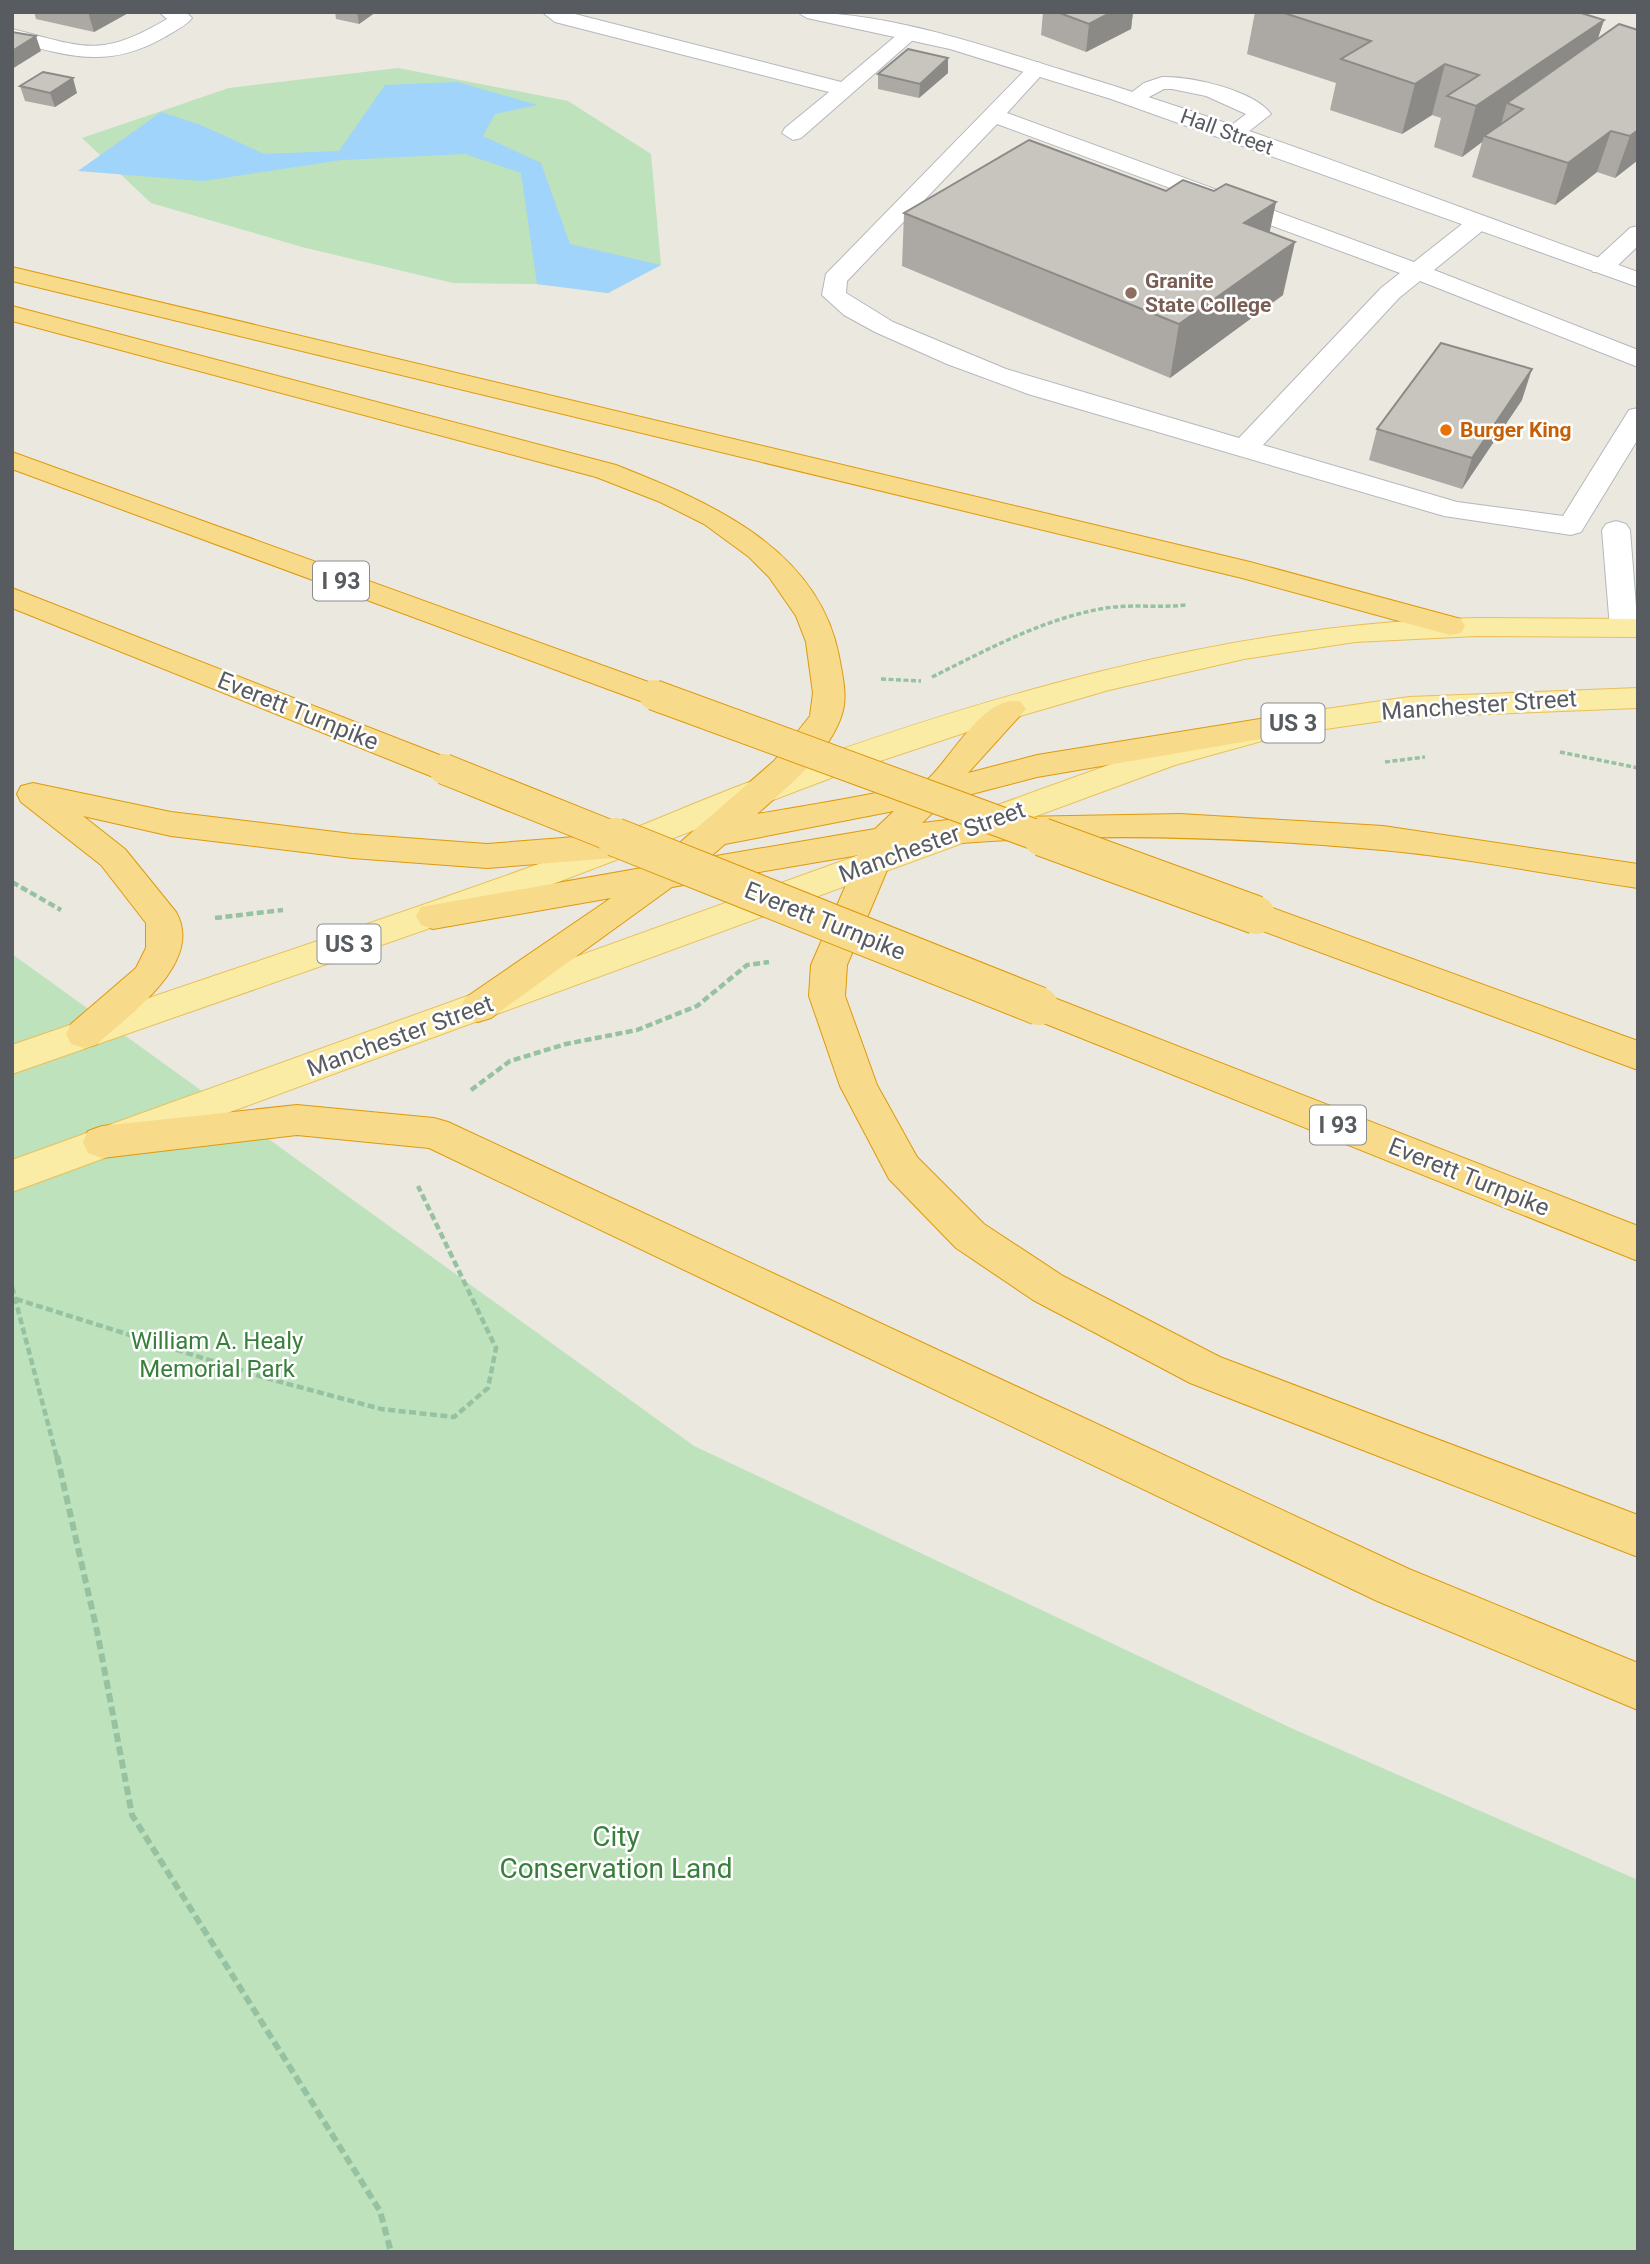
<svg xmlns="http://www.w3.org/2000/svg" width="1650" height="2264" font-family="Roboto,sans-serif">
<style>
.green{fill:#bde2bc}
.water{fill:#a0d4fa}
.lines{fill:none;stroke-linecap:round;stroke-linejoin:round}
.lane-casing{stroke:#b5b7bc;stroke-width:2}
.street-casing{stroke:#b5b7bc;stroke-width:2}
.primary-casing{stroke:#e9bf5a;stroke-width:2}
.highway-casing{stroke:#df9a0b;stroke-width:2}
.path-far2{stroke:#96c2a2;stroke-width:3.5;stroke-dasharray:5 2.5;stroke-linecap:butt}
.path-far1{stroke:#96c2a2;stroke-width:4.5;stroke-dasharray:7 3.5;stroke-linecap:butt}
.path{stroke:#96c2a2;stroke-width:6;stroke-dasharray:9 4.5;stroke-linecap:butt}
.lane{fill:#fff;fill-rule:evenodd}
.street{fill:#fff;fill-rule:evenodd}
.primary{fill:#faeca4;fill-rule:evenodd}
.highway{fill:#f7da8a;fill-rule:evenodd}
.highway-bridge-far1-casing{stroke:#df9a0b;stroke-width:32;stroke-linecap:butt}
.highway-bridge-casing{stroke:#df9a0b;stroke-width:40;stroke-linecap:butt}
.highway-bridge-far1{stroke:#f7da8a;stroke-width:30}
.highway-bridge{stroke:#f7da8a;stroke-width:38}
.wall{fill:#aca9a4}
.shaded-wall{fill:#8c8a86}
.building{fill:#c8c5bf;stroke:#8c8a86;stroke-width:2}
.education-dot{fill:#8d6e63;stroke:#fff;stroke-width:2.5}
.food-dot{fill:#e8710a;stroke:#fff;stroke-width:2.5}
.labels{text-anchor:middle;stroke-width:5;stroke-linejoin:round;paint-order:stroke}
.far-street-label{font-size:21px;fill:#585c60;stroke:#fff}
.far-education-label{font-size:21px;font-weight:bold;fill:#785e54;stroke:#fff;text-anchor:start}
.far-food-label{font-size:21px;font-weight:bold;fill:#c56008;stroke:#fff;text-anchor:start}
.shield{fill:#fff;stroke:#8a8d90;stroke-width:2}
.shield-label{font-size:23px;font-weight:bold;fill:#585c60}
.street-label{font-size:24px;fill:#585c60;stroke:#fff}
.park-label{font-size:24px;fill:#377f3a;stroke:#fff}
.near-park-label{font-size:28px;fill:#377f3a;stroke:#fff}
</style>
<rect width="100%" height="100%" fill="#ebe8df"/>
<g class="green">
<path d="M 398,68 L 568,101 L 651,154 L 661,265 L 608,293 L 536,284 L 453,283 L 302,247 L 151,203 L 82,138 L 229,88 Z"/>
<path d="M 12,954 L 694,1446 L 1291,1728 L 1638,1880 L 1638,2252 L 12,2252 Z"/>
</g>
<path class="water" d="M 457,82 L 538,105 L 495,114 L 483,136 L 541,163 L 570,244 L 661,265 L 608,293 L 537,284 L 521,173 L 465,154 L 342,160 L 203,181 L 78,171 L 161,112 L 201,125 L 264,154 L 339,151 L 385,85 Z"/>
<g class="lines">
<defs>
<g id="lane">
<path d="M 159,12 L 186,12 L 192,18 C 186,26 174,31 165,37 C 109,69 71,57 12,41 L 12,29 C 84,47 99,59 167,19 Z"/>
<path d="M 542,12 L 567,12 L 841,82 L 904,29 L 918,29 L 921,33 L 801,138 L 793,140 L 782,133 L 785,128 L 829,92 L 555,22 Z"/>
<path d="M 1038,62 L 1048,68 L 1007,113 L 1414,262 L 1471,217 L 1487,217 L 1491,222 L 1487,227 L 1434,270 L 1638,350 L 1638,367 L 1420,281 L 1399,298 L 1263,445 L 1457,502 L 1563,516 L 1629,410 L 1638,408 L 1638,439 L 1581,532 L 1571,535 L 1444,516 L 1028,394 L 947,364 L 875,332 L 844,315 L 822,295 L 826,274 L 1031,64 ZM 997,124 L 1400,273 L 1381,288 L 1239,438 L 1006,369 L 893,322 L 846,293 L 847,281 Z"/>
<path d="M 1162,77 C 1190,76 1254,90 1271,114 L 1239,139 L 1231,141 L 1220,134 L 1246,114 L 1206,96 L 1172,89 L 1164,89 L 1134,105 L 1123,99 L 1144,83 Z"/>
<path d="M 1638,226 L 1638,246 L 1611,272 L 1593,272 L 1590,267 L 1593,262 L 1630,228 Z"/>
<path d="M 1616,521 L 1626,524 L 1630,530 L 1638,632 L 1625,637 L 1614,635 L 1610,628 L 1602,530 L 1606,524 Z"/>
</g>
<path id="street" d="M 797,12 C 886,12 975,43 1059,69 C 1255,128 1446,203 1638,272 L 1638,287 L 1111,99 L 950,49 L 807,18 Z"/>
<g id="primary">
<path d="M 1476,618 L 1638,619 L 1638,637 L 1476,636 L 1355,642 L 1244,659 L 1109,690 L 979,728 L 844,773 L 519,897 L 12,1074 L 12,1045 C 201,979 392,918 580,849 C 635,829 689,805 744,784 C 978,698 1225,623 1476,618 Z"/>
<path d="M 1638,688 L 1638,708 L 1409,717 L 1284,735 L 1175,765 L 12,1192 L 12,1160 L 1153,749 L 1284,715 L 1409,697 Z"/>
</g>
<g id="highway">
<path d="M 12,267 L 1250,562 L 1461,619 L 1465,626 L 1461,633 L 1450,635 L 1242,578 L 12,281 Z"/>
<path d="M 12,306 L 616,465 C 707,501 818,547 839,656 C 842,673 848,696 842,714 C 830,754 787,787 757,814 C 780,810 918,788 927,780 C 951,759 985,692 1021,702 L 1026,709 L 968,773 L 1037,755 L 1284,715 L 1295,718 L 1300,725 L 1295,732 L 1284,735 L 1037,777 L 945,801 L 922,823 L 964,818 L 1180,814 L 1383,826 L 1638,864 L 1638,888 C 1553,875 1467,858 1382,850 C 1221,835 1056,831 896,849 L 847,965 L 845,996 L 877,1085 L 917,1157 L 984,1224 L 1063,1276 L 1220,1357 L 1638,1515 L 1638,1557 L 1190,1383 L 1033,1300 L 956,1248 L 889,1179 L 840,1086 L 809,996 L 811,965 L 859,855 L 672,887 L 491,1018 L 478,1022 L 465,1018 L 460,1008 L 465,998 L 611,898 L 433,929 L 421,925 L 416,916 L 421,907 L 653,866 L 774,761 L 810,716 L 813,693 L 806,642 L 796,616 L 769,577 L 749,557 L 704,524 L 660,502 L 596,477 L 12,321 ZM 894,811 L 875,829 L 710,857 L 725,844 Z"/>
<path d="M 12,452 L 665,688 L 670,695 L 665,702 L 654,705 L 643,702 L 12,469 Z"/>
<path d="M 12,588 L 455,761 L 460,769 L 455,777 L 444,780 L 433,777 L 12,608 Z"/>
<path d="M 33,783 L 171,812 L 352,834 L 487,844 L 652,831 L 664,835 L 669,843 L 664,851 L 652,855 L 487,868 L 352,858 L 171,836 L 83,816 L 125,849 L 176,912 C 205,962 129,1015 97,1044 L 84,1048 L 71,1044 L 66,1034 L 71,1024 L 136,968 L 146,948 L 146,923 L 101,865 L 21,802 L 17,794 L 21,786 Z"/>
<path d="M 1256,902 L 1638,1041 L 1638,1070 L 1244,924 L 1239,915 L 1244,906 Z"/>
<path d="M 1039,992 L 1638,1226 L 1638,1261 L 1026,1016 L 1021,1006 L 1026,996 Z"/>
<path d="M 297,1105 L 434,1118 L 448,1122 L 1409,1569 L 1638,1663 L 1638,1710 L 1377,1601 L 429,1148 L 297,1135 L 102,1158 L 88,1153 L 83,1142 L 88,1131 L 102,1126 Z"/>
</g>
</defs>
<use href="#lane" class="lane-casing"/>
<use href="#street" class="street-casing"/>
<use href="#primary" class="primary-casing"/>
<use href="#highway" class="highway-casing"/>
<g class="path-far2">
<path d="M 932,677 C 987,650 1044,618 1106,608 C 1132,604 1159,608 1186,605"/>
<path d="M 881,679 L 921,681"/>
<path d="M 1560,752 L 1638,768"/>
<path d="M 1385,762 L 1425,757"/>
</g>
<g class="path-far1">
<path d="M 12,882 L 61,910"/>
<path d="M 215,918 L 283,910"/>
<path d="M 471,1090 L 510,1061 L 566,1044 L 637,1030 L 697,1006 L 747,965 L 769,962"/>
<path d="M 12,1287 L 57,1458"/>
<path d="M 16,1299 L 266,1378 L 381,1409 L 454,1417 L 488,1388 L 496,1348 L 418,1186"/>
</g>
<path class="path" d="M 57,1456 L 97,1631 L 132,1815 L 380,2211 L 391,2252"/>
<use href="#lane" class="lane"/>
<use href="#street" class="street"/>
<use href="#primary" class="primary"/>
<use href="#highway" class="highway"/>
<defs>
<g id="highway-bridge-far1">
<path d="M 654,695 L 1047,839"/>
<path d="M 444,769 L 619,839"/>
</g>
<g id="highway-bridge">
<path d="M 615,837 L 1039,1006"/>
<path d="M 1042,837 L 1256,915"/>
</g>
</defs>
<use href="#highway-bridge-far1" class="highway-bridge-far1-casing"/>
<use href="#highway-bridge" class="highway-bridge-casing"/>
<use href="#highway-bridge-far1" class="highway-bridge-far1"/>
<use href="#highway-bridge" class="highway-bridge"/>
</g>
<g class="wall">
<path d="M 34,12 L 130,12 L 94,32 L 36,19 Z"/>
<path d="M 335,12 L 376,12 L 359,24 L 336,19 Z"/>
<path d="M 1043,12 L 1133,12 L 1131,29 L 1086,52 L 1041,35 Z"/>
<path d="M 1255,12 L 1578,12 L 1604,20 L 1597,39 L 1638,30 L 1638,160 L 1615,178 L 1597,172 L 1555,205 L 1472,177 L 1482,142 L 1462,157 L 1434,147 L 1441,118 L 1432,115 L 1402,134 L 1330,110 L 1336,83 L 1247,54 Z"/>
<path d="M 948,73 L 919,98 L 878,89 L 878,74 Z"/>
<path d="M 20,86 L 77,93 L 55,107 L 25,101 Z"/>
<path d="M 1166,191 L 1214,191 L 1276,202 L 1269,233 L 1283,295 L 1170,378 L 902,266 L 904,213 Z"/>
<path d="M 1522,400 L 1462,489 L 1369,460 L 1377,429 Z"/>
</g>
<g class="shaded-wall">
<path d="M 88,12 L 130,12 L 94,32 Z"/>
<path d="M 357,12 L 376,12 L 359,24 Z"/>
<path d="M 1112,12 L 1133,12 L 1131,29 L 1086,52 L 1089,24 Z"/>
<path d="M 1604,20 L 1588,69 L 1523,109 L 1507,103 L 1499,131 L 1484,136 L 1482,142 L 1462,157 L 1476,106 Z"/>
<path d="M 36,36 L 41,51 L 12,69 L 12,51 Z"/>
<path d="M 948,58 L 948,73 L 919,98 L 920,84 Z"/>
<path d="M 1445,64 L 1432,115 L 1402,134 L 1415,84 Z"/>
<path d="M 73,78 L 77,93 L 55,107 L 50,93 Z"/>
<path d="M 1638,130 L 1638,160 L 1615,178 L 1630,136 Z"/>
<path d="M 1611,131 L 1597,172 L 1555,205 L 1568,163 Z"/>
<path d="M 1276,202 L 1265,254 L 1244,223 Z"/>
<path d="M 1295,242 L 1283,295 L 1170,378 L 1179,324 Z"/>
<path d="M 1532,369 L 1522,400 L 1462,489 L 1472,458 Z"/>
</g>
<g class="building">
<path d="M 1057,12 L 1112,12 L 1089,24 Z"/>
<path d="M 1281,12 L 1578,12 L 1604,20 L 1476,106 L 1447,96 L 1479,75 L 1445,64 L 1415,84 L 1341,59 L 1371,41 Z"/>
<path d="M 1619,24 L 1638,30 L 1638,130 L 1630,136 L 1611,131 L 1568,163 L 1484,136 L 1523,109 L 1507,103 Z"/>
<path d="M 12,32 L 36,36 L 12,51 Z"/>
<path d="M 908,49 L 948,58 L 920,84 L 878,74 Z"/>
<path d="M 43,72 L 73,78 L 50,93 L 20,86 Z"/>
<path d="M 1029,140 L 1166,191 L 1183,180 L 1214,191 L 1226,184 L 1276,202 L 1244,223 L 1295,242 L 1179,324 L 904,213 Z"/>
<path d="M 1441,343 L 1532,369 L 1472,458 L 1377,429 Z"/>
</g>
<circle class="education-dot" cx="1131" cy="293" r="7"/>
<circle class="food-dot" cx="1446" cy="430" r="7"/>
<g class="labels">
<g class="far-street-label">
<text transform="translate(1227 132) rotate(20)" y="7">Hall Street</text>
</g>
<g class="far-education-label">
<text x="1145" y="288">Granite<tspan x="1145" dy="24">State College</tspan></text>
</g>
<g class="far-food-label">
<text x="1460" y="437">Burger King</text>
</g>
<g class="shield">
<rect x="313" y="561.5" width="56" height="39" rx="5"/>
<rect x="1261.5" y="703.5" width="63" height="39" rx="5"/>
<rect x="317.5" y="924.5" width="63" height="39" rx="5"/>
<rect x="1310" y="1105.5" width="56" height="39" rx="5"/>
</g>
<g class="shield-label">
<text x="341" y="589">I 93</text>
<text x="1293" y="731">US 3</text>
<text x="349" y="952">US 3</text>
<text x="1338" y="1133">I 93</text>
</g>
<g class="street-label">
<text transform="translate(1479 705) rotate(-4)" y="8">Manchester Street</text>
<text transform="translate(298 711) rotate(22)" y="8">Everett Turnpike</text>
<text transform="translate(932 842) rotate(-20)" y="8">Manchester Street</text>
<text transform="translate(825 921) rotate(22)" y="8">Everett Turnpike</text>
<text transform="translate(400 1036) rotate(-20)" y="8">Manchester Street</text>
<text transform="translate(1469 1177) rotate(22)" y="8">Everett Turnpike</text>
</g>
<g class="park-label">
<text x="217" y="1349">William A. Healy<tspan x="217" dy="28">Memorial Park</tspan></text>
</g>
<g class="near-park-label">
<text x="616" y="1846">City<tspan x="616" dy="32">Conservation Land</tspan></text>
</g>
</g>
<rect width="1650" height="2264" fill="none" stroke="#585c60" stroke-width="28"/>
</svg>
